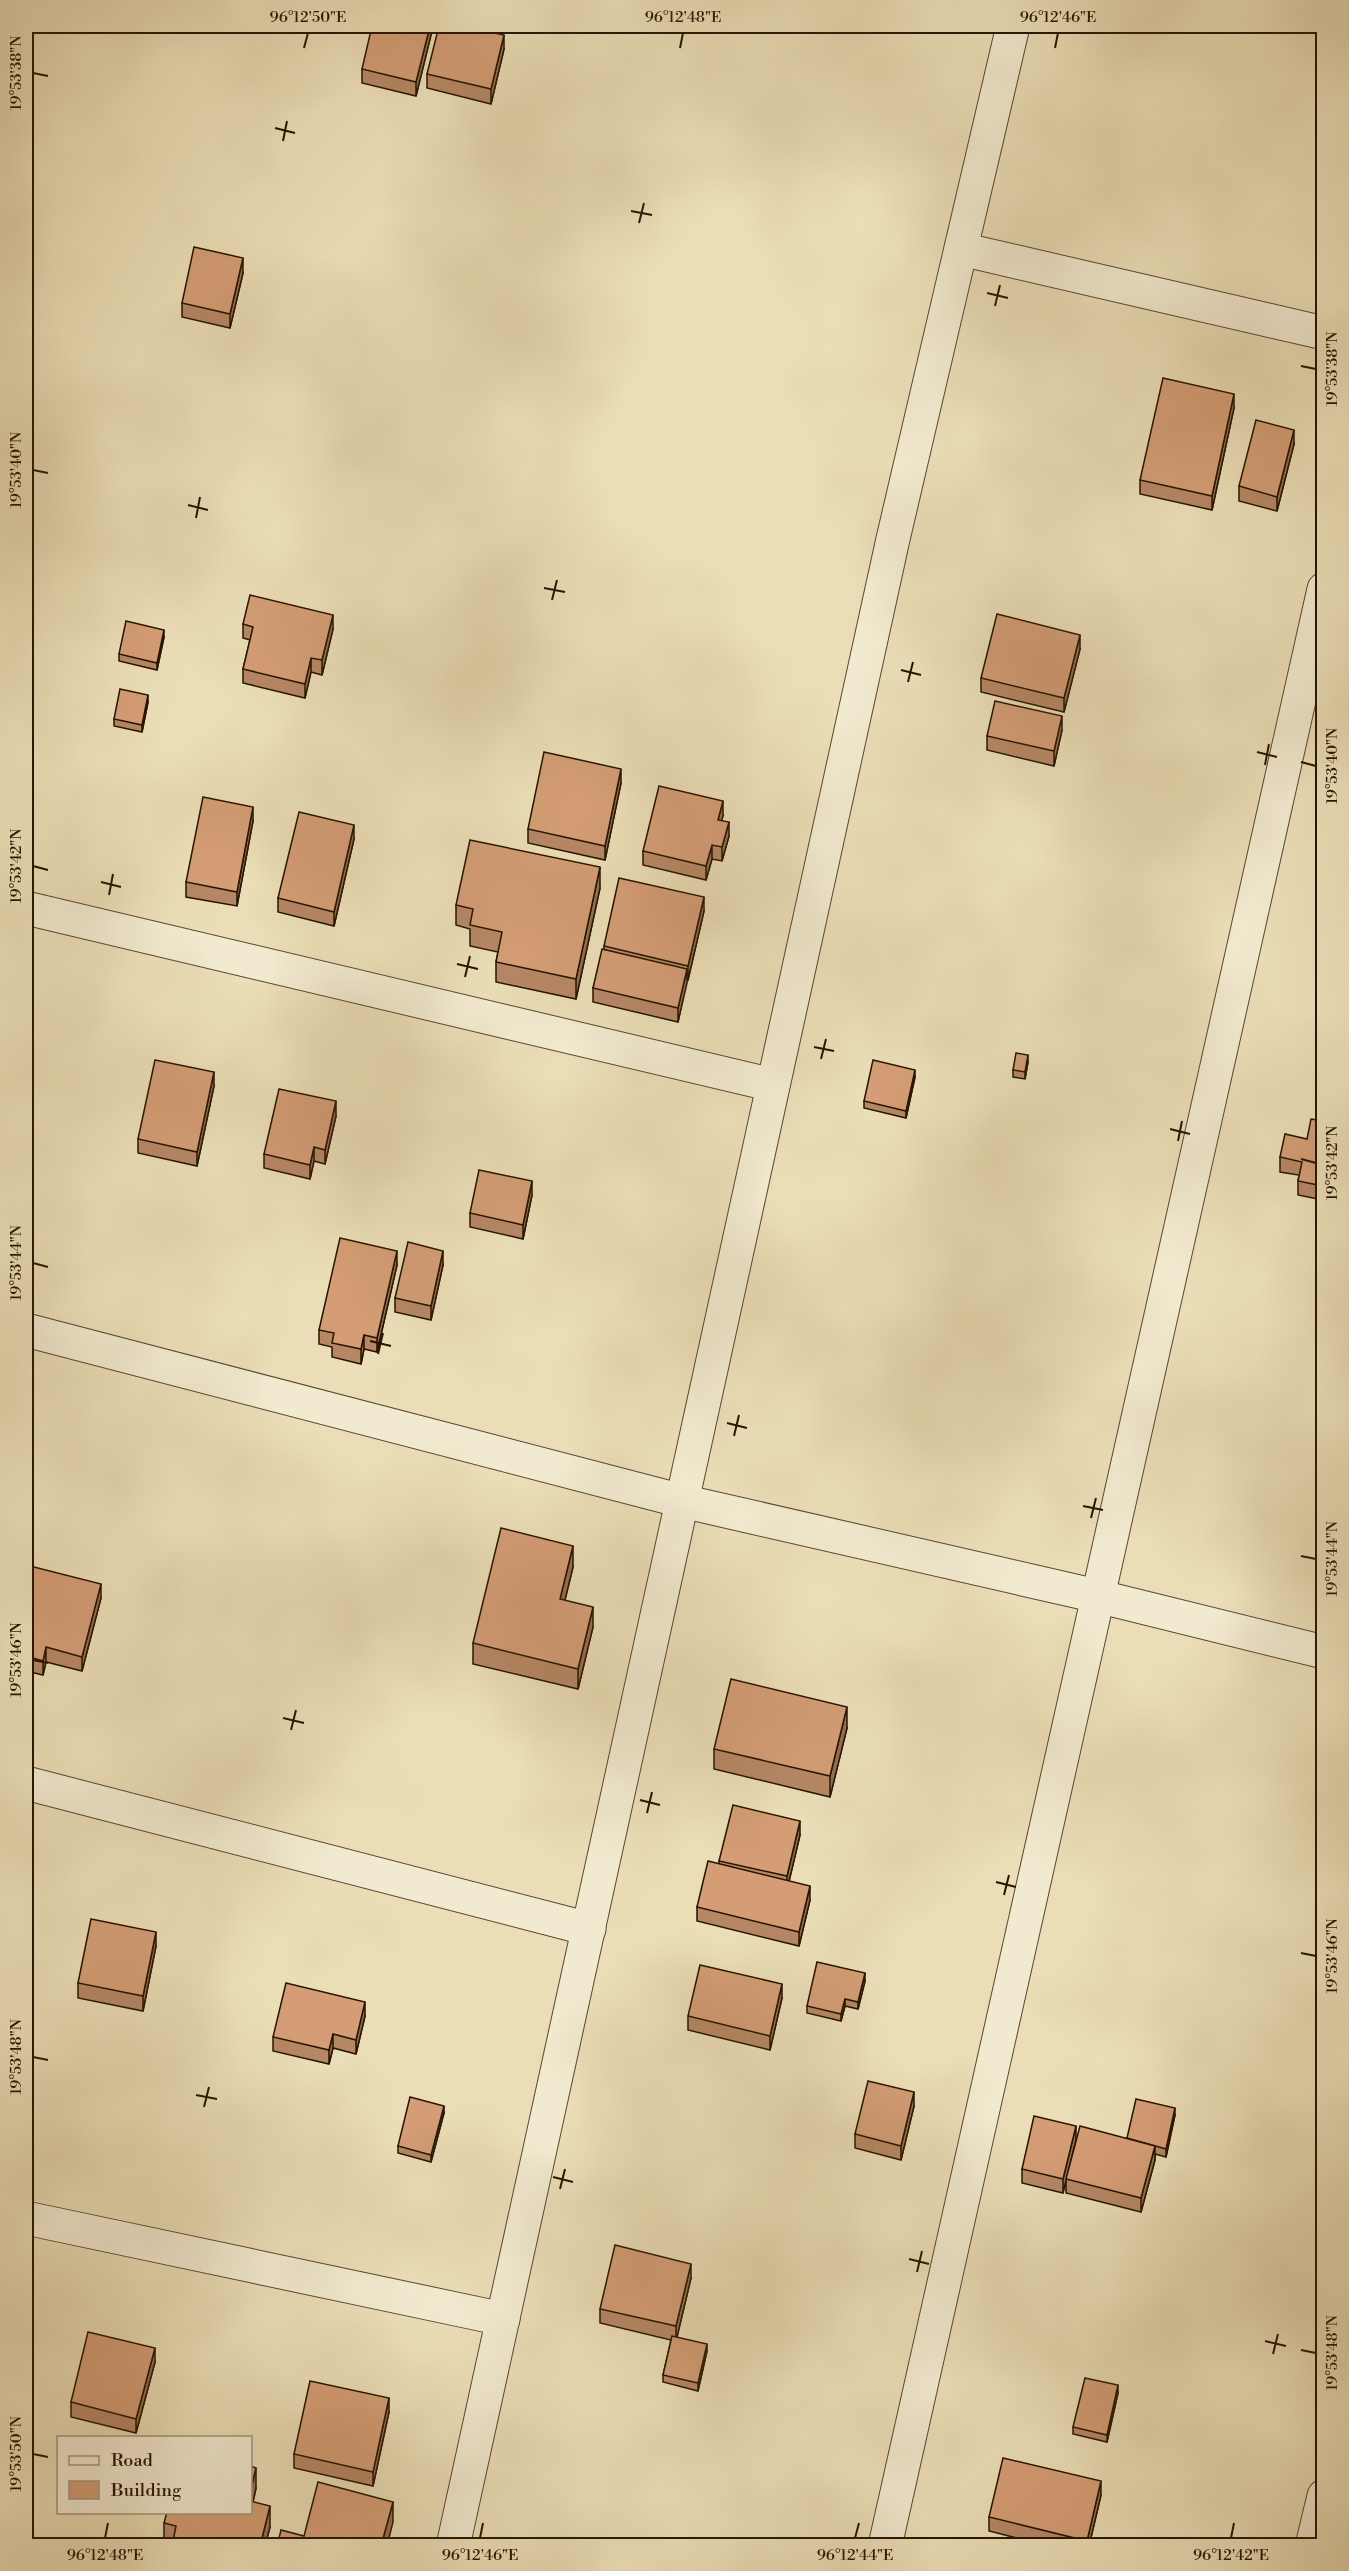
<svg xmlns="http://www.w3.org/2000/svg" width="1349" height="2571" font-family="'Libre Bodoni',serif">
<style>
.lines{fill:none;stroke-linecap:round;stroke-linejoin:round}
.minor-casing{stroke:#57472e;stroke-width:35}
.minor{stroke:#f2ead0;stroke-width:33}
.wall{fill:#b68765;stroke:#261500;stroke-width:1.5}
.shaded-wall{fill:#946e52;stroke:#261500;stroke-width:1.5}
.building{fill:#d49d75;stroke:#261500;stroke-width:1.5}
.ticks{fill:none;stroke:#261500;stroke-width:2}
.neatline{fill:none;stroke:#261500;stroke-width:2}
.ticks-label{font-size:15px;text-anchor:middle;fill:#261500}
</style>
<rect width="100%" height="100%" fill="#ebdeb7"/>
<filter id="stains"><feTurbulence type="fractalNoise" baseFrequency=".00333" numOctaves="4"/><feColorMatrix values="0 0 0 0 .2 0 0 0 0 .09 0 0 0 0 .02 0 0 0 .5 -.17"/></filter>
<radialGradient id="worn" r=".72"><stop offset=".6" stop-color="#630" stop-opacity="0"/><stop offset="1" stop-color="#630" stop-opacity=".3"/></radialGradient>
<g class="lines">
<defs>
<g id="minor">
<path d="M 961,249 L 1324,333"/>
<path d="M 26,908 L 773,1085"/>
<path d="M 26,1330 L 682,1501 L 1097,1596 L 1324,1652"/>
<path d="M 26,1783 L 589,1929"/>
<path d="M 26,2218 L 503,2319"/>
<path d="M 453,2546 L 893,539 L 1013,26"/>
<path d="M 885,2546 L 1324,589"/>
<path d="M 1312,2546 L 1324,2496"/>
</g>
</defs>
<use href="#minor" class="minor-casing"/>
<use href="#minor" class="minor"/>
</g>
<g class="wall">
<path d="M 431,26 L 431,35 L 416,96 L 362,83 L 362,69 Z"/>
<path d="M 504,49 L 491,104 L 427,88 L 427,74 Z"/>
<path d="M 243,273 L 230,328 L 182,317 L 182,303 Z"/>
<path d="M 1234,408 L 1212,510 L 1140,494 L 1140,480 Z"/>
<path d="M 1294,444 L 1277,511 L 1239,501 L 1239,486 Z"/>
<path d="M 243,624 L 333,629 L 322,675 L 311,672 L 305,698 L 243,683 L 243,669 L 250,640 L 243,638 Z"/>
<path d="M 164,637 L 157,670 L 119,661 L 119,654 Z"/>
<path d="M 1080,649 L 1064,712 L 981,692 L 981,678 Z"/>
<path d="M 148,702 L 142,732 L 114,726 L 114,719 Z"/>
<path d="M 1062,730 L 1054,766 L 987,750 L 987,736 Z"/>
<path d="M 621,783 L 605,860 L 528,843 L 528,829 Z"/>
<path d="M 723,816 L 721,820 L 729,836 L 722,861 L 712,859 L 706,880 L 643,865 L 643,851 Z"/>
<path d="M 253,821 L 237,906 L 186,897 L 186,882 Z"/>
<path d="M 354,839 L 334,926 L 278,912 L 278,898 Z"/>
<path d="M 600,888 L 576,999 L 496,982 L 496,962 L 498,952 L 470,946 L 470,929 L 456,925 L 456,905 Z"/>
<path d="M 704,911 L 688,980 L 687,979 L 678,1022 L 593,1002 L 593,988 L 604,950 L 604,946 Z"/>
<path d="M 1028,1062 L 1025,1079 L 1013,1077 L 1013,1070 Z"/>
<path d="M 915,1077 L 906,1118 L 864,1108 L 864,1101 Z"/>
<path d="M 214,1086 L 197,1166 L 138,1153 L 138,1139 Z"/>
<path d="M 336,1116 L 325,1164 L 314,1161 L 310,1179 L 264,1168 L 264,1154 Z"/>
<path d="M 1323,1121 L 1323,1200 L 1298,1195 L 1298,1181 L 1299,1175 L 1280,1172 L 1280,1157 L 1307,1139 Z"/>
<path d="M 532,1195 L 523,1239 L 470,1227 L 470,1213 Z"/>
<path d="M 397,1265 L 377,1352 L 364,1349 L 361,1364 L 332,1357 L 332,1347 L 319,1344 L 319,1330 Z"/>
<path d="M 443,1265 L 431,1320 L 395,1312 L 395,1298 Z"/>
<path d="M 26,1565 L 101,1598 L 82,1671 L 46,1662 L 43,1675 L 26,1671 Z"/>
<path d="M 573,1567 L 565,1600 L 593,1627 L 578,1689 L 473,1664 L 473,1643 Z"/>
<path d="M 847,1728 L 830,1797 L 714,1769 L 714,1749 Z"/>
<path d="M 800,1835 L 789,1881 L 810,1900 L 799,1946 L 697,1921 L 697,1907 L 719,1864 L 719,1861 Z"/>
<path d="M 156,1946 L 143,2011 L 78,1998 L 78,1983 Z"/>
<path d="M 865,1981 L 858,2009 L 845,2006 L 841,2021 L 807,2013 L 807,2006 Z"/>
<path d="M 782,1998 L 770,2050 L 688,2030 L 688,2016 Z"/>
<path d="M 365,2016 L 356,2054 L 333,2048 L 329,2064 L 273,2051 L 273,2037 Z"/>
<path d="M 914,2106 L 901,2160 L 855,2148 L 855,2134 Z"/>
<path d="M 444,2113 L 431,2162 L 398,2153 L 398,2146 Z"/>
<path d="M 1175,2115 L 1166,2157 L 1155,2154 L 1155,2160 L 1141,2212 L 1066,2193 L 1066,2179 L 1063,2193 L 1022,2183 L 1022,2169 L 1076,2140 L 1127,2138 Z"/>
<path d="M 691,2278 L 677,2337 L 707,2351 L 698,2391 L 663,2382 L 663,2375 L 671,2340 L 600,2323 L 600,2309 Z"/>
<path d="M 155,2362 L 136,2433 L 71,2417 L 71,2402 Z"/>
<path d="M 1118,2393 L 1107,2442 L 1073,2434 L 1073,2427 Z"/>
<path d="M 389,2412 L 373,2486 L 294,2468 L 294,2454 Z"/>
<path d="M 256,2488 L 253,2502 L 270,2527 L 265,2546 L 171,2546 L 164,2544 L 164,2523 Z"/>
<path d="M 1101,2495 L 1089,2546 L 1048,2546 L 989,2531 L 989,2517 Z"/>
</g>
<g class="shaded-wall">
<path d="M 430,26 L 431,26 L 431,35 L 416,96 L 416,82 Z"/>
<path d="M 504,35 L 504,49 L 491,104 L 491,89 Z"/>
<path d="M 243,258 L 243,273 L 230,328 L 230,314 Z"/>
<path d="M 1234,394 L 1234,408 L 1212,510 L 1212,496 Z"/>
<path d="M 1294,430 L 1294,444 L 1277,511 L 1277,497 Z"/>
<path d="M 333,615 L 333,629 L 322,675 L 322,660 Z"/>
<path d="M 164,630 L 164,637 L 157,670 L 157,663 Z"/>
<path d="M 1080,635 L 1080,649 L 1064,712 L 1064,698 Z"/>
<path d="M 311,658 L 311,672 L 305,698 L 305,684 Z"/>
<path d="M 148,695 L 148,702 L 142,732 L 142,725 Z"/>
<path d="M 1062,716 L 1062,730 L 1054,766 L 1054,751 Z"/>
<path d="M 621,769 L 621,783 L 605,860 L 605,846 Z"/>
<path d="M 723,801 L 723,816 L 718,834 L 718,820 Z"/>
<path d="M 253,807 L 253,821 L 237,906 L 237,892 Z"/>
<path d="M 729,822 L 729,836 L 722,861 L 722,847 Z"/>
<path d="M 354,825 L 354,839 L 334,926 L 334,912 Z"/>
<path d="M 712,845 L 712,859 L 706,880 L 706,866 Z"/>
<path d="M 600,867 L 600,888 L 576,999 L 576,979 Z"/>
<path d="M 704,897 L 704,911 L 688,980 L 688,966 Z"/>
<path d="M 687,969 L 687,983 L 678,1022 L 678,1008 Z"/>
<path d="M 1028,1055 L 1028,1062 L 1025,1079 L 1025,1072 Z"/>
<path d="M 915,1070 L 915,1077 L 906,1118 L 906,1111 Z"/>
<path d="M 214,1072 L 214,1086 L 197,1166 L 197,1152 Z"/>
<path d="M 336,1101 L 336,1116 L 325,1164 L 325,1150 Z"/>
<path d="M 314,1147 L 314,1161 L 310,1179 L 310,1165 Z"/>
<path d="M 532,1181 L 532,1195 L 523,1239 L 523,1225 Z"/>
<path d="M 397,1251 L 397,1265 L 377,1352 L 377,1338 Z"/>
<path d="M 443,1251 L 443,1265 L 431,1320 L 431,1306 Z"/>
<path d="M 364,1335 L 364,1349 L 361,1364 L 361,1349 Z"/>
<path d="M 573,1546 L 573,1567 L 560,1620 L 560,1599 Z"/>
<path d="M 101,1584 L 101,1598 L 82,1671 L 82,1657 Z"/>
<path d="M 593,1607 L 593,1627 L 578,1689 L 578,1669 Z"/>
<path d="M 46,1647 L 46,1662 L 43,1675 L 43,1661 Z"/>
<path d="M 847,1707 L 847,1728 L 830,1797 L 830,1776 Z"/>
<path d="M 800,1821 L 800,1835 L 787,1890 L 787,1876 Z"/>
<path d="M 810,1886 L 810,1900 L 799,1946 L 799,1932 Z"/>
<path d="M 156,1932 L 156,1946 L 143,2011 L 143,1996 Z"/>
<path d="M 865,1973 L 865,1981 L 858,2009 L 858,2002 Z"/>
<path d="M 782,1984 L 782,1998 L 770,2050 L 770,2036 Z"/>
<path d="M 845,1999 L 845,2006 L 841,2021 L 841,2014 Z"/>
<path d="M 365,2002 L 365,2016 L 356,2054 L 356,2040 Z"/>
<path d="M 333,2034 L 333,2048 L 329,2064 L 329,2050 Z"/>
<path d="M 914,2092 L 914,2106 L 901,2160 L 901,2146 Z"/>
<path d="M 444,2106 L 444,2113 L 431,2162 L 431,2155 Z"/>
<path d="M 1175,2108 L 1175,2115 L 1166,2157 L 1166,2149 Z"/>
<path d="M 1076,2126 L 1076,2140 L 1063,2193 L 1063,2179 Z"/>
<path d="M 1155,2146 L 1155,2160 L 1141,2212 L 1141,2198 Z"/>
<path d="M 691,2264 L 691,2278 L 676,2341 L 676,2326 Z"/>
<path d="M 707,2344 L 707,2351 L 698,2391 L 698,2383 Z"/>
<path d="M 155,2348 L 155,2362 L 136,2433 L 136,2419 Z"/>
<path d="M 1118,2385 L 1118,2393 L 1107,2442 L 1107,2435 Z"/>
<path d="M 389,2398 L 389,2412 L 373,2486 L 373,2472 Z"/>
<path d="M 256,2468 L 256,2488 L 249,2521 L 250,2512 L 250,2492 Z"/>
<path d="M 1101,2481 L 1101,2495 L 1089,2546 L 1087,2546 L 1087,2541 Z"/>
<path d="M 393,2502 L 393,2522 L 387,2546 L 381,2546 Z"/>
<path d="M 270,2506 L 270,2527 L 265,2546 L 260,2546 Z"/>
</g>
<g class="building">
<path d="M 372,26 L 430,26 L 416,82 L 362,69 Z"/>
<path d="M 439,26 L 462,26 L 504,35 L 491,89 L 427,74 Z"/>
<path d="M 194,247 L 243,258 L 230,314 L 182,303 Z"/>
<path d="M 1163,378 L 1234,394 L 1212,496 L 1140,480 Z"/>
<path d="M 1256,420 L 1294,430 L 1277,497 L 1239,486 Z"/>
<path d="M 250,595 L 333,615 L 322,660 L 311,658 L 305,684 L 243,669 L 253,627 L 243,624 Z"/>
<path d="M 997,614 L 1080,635 L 1064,698 L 981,678 Z"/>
<path d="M 126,621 L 164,630 L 157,663 L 119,654 Z"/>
<path d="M 120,689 L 148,695 L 142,725 L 114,719 Z"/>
<path d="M 995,701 L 1062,716 L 1054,751 L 987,736 Z"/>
<path d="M 544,752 L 621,769 L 605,846 L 528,829 Z"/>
<path d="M 659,786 L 723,801 L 718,820 L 729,822 L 722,847 L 712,845 L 706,866 L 643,851 Z"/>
<path d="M 203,797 L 253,807 L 237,892 L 186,882 Z"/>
<path d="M 299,812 L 354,825 L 334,912 L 278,898 Z"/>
<path d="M 470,840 L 600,867 L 576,979 L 496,962 L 502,932 L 470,925 L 473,909 L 456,905 Z"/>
<path d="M 619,878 L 704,897 L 688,966 L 604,946 Z"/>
<path d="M 602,949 L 687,969 L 678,1008 L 593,988 Z"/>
<path d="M 1016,1053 L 1028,1055 L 1025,1072 L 1013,1070 Z"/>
<path d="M 155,1060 L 214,1072 L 197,1152 L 138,1139 Z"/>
<path d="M 873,1060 L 915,1070 L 906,1111 L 864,1101 Z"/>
<path d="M 279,1089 L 336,1101 L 325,1150 L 314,1147 L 310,1165 L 264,1154 Z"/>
<path d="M 1311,1119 L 1323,1121 L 1323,1186 L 1298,1181 L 1302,1162 L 1280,1157 L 1285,1134 L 1307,1139 Z"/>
<path d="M 479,1170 L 532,1181 L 523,1225 L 470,1213 Z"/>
<path d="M 340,1238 L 397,1251 L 377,1338 L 364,1335 L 361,1349 L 332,1343 L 334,1333 L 319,1330 Z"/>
<path d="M 408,1242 L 443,1251 L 431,1306 L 395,1298 Z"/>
<path d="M 501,1528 L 573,1546 L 560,1599 L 593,1607 L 578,1669 L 473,1643 Z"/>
<path d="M 26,1565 L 101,1584 L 82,1657 L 46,1647 L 43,1661 L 26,1656 Z"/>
<path d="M 731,1679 L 847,1707 L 830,1776 L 714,1749 Z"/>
<path d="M 733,1805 L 800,1821 L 787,1876 L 719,1861 Z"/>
<path d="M 708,1861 L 810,1886 L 799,1932 L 697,1907 Z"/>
<path d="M 91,1919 L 156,1932 L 143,1996 L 78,1983 Z"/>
<path d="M 817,1962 L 865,1973 L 858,2002 L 845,1999 L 841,2014 L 807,2006 Z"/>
<path d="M 700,1965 L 782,1984 L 770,2036 L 688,2016 Z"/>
<path d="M 286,1983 L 365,2002 L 356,2040 L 333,2034 L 329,2050 L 273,2037 Z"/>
<path d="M 868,2081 L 914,2092 L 901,2146 L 855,2134 Z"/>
<path d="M 410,2097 L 444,2106 L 431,2155 L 398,2146 Z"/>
<path d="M 1136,2099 L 1175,2108 L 1166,2149 L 1127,2138 Z"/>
<path d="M 1034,2116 L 1076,2126 L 1063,2179 L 1022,2169 Z"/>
<path d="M 1080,2126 L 1155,2146 L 1141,2198 L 1066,2179 Z"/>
<path d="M 615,2245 L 691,2264 L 676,2326 L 600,2309 Z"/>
<path d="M 88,2332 L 155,2348 L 136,2419 L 71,2402 Z"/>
<path d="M 672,2336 L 707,2344 L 698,2383 L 663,2375 Z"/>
<path d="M 1085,2378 L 1118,2385 L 1107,2435 L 1073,2427 Z"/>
<path d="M 310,2381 L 389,2398 L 373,2472 L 294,2454 Z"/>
<path d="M 1003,2458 L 1101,2481 L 1087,2541 L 989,2517 Z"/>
<path d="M 250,2466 L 256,2468 L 250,2492 Z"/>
<path d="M 318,2482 L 393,2502 L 381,2546 L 277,2546 L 281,2530 L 304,2536 Z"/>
<path d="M 250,2501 L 270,2506 L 260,2546 L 247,2546 L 242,2544 L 242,2546 L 172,2546 L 176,2526 L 164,2523 L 167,2512 L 250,2512 Z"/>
</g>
<path class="ticks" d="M 304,48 L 308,33M 680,48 L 683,33M 1055,48 L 1058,33M 33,73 L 48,76M 275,128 L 295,133M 283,141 L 287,121M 631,211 L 652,215M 639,223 L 644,203M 987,293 L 1008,298M 995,306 L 1000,285M 1301,366 L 1316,369M 33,470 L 48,473M 188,505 L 208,510M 196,518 L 200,497M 544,588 L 565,592M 552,600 L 557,580M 901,670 L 921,675M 908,682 L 913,662M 1257,752 L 1277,757M 1301,762 L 1316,766M 1265,765 L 1269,744M 33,866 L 48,870M 101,882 L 121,887M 109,895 L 113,874M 457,964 L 478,969M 465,977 L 470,956M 814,1047 L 834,1051M 821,1059 L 826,1039M 1170,1129 L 1190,1134M 1178,1141 L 1182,1121M 1301,1159 L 1316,1163M 33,1263 L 48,1267M 370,1341 L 391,1346M 378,1354 L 383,1333M 727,1423 L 747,1428M 734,1436 L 739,1415M 1083,1506 L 1103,1510M 1091,1518 L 1096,1498M 1301,1556 L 1316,1559M 33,1660 L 48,1663M 283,1718 L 304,1723M 291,1730 L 296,1710M 640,1800 L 660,1805M 647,1813 L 652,1792M 996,1882 L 1016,1887M 1004,1895 L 1009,1875M 1301,1953 L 1316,1956M 33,2057 L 48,2060M 196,2095 L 217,2099M 204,2107 L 209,2087M 553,2177 L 573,2182M 560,2189 L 565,2169M 909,2259 L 929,2264M 917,2272 L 922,2251M 1265,2341 L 1286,2346M 1301,2350 L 1316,2353M 1273,2354 L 1278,2334M 33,2454 L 48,2457M 105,2538 L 108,2523M 480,2538 L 483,2523M 855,2538 L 859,2523M 1231,2538 L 1234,2523"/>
<rect width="1349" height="2571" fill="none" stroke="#ebdeb7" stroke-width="66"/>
<rect x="57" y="2436" width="195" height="78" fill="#f2ead0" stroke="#a0957d" stroke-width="1.5"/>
<rect x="69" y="2456" width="30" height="9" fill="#f2ead0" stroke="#a0957d" stroke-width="1.5"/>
<text x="111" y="2466" font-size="18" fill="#261500">Road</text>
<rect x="69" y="2481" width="30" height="18" fill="#d49d75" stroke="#a0957d" stroke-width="1.5"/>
<text x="111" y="2496" font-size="18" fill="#261500">Building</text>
<rect x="33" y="33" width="1283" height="2505" class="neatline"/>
<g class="ticks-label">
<text x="308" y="22">96°12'50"E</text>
<text x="683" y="22">96°12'48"E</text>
<text x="1058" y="22">96°12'46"E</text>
<text transform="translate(16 73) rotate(-90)" y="5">19°53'38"N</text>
<text transform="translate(1332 369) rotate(-90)" y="5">19°53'38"N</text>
<text transform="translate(16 470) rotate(-90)" y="5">19°53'40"N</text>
<text transform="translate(1332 766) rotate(-90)" y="5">19°53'40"N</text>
<text transform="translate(16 866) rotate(-90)" y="5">19°53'42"N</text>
<text transform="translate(1332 1163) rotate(-90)" y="5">19°53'42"N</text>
<text transform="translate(16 1263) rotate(-90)" y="5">19°53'44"N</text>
<text transform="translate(1332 1559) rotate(-90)" y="5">19°53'44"N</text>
<text transform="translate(16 1660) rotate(-90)" y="5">19°53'46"N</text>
<text transform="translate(1332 1956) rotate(-90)" y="5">19°53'46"N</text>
<text transform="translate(16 2057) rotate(-90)" y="5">19°53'48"N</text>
<text transform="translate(1332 2353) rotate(-90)" y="5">19°53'48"N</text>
<text transform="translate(16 2454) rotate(-90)" y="5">19°53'50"N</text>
<text x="105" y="2560">96°12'48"E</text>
<text x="480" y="2560">96°12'46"E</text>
<text x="855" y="2560">96°12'44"E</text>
<text x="1231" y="2560">96°12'42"E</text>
</g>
<rect width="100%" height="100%" filter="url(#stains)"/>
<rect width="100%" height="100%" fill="url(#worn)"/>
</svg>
